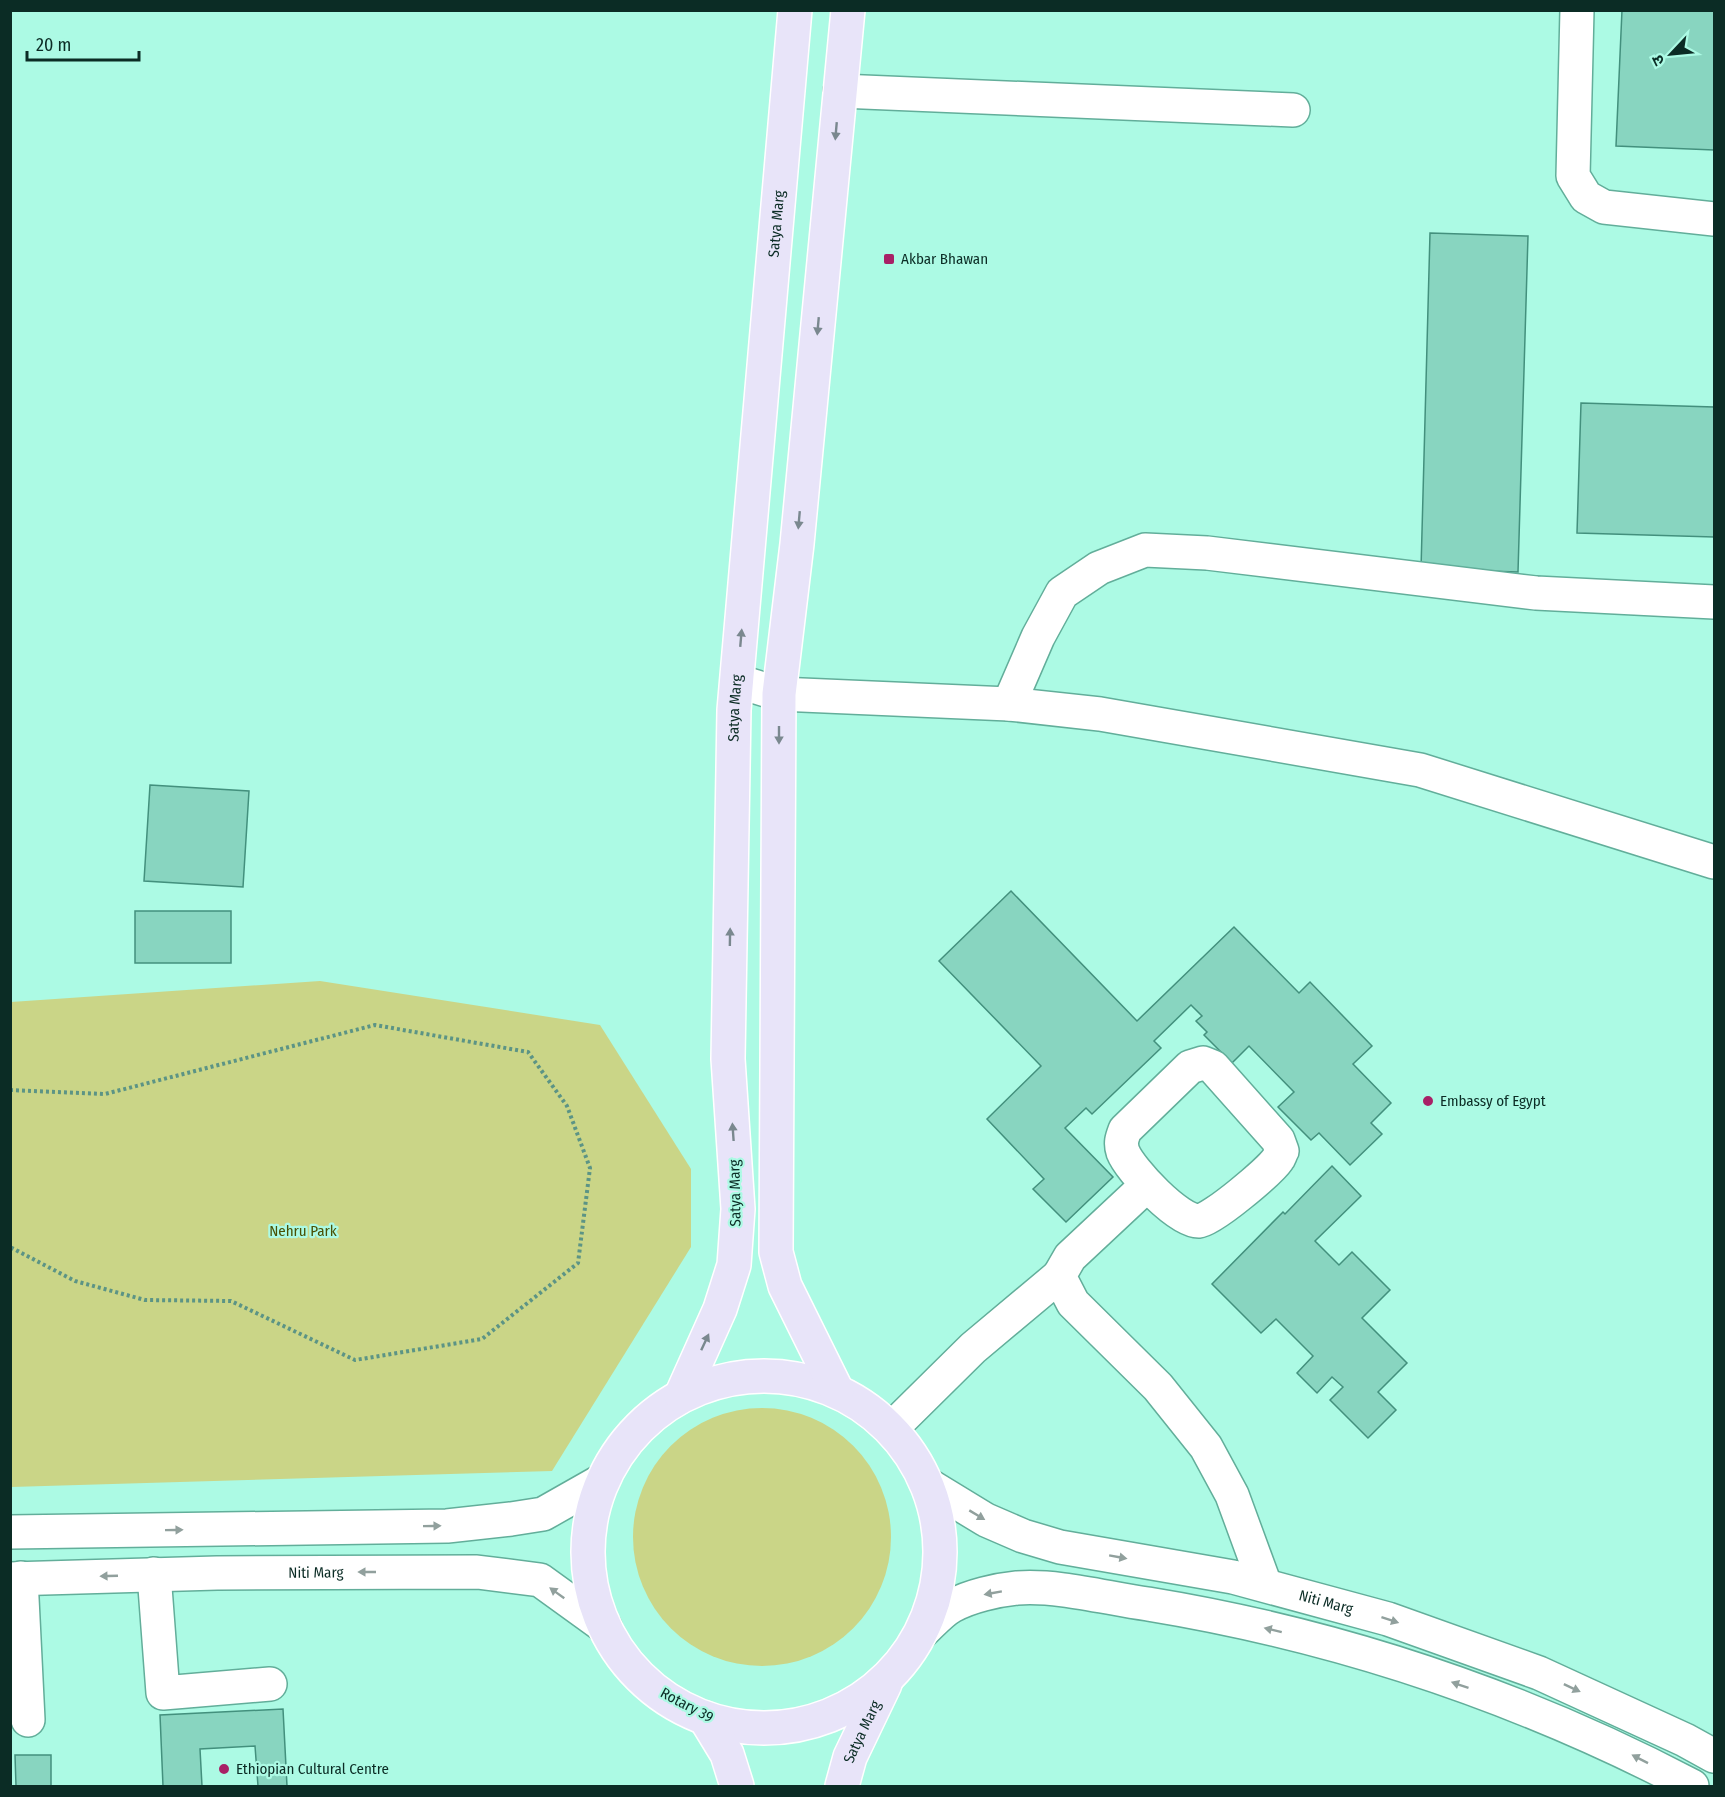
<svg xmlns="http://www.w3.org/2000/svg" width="1725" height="1797" font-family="'Fira Sans Condensed','Noto Sans Devanagari',sans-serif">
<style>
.green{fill:#cad587}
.building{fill:#88d5c0;stroke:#43907d;stroke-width:1.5}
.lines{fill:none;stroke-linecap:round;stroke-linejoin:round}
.minor-casing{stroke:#62ae9a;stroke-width:36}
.major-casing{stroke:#fff;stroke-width:36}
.path{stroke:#5c9485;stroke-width:4;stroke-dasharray:3 3;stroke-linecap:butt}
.minor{stroke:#fff;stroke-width:33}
.major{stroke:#e8e4f9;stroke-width:33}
.oneway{fill:#7a888f}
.oneway2{fill:#91a09d}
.poi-dot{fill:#a82066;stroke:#acfae4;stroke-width:2}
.labels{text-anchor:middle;stroke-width:4.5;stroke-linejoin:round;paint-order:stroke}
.street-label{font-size:15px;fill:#0b2c25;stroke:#acfae4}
.poi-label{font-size:15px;fill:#0b2c25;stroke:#acfae4;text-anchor:start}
.park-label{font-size:15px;fill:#4a5004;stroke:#acfae4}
</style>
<rect width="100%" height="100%" fill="#acfae4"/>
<g class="green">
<path d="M 320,981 L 600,1025 L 691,1169 L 691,1247 L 552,1471 L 11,1487 L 11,1002 Z"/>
<circle cx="762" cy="1537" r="129"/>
</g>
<g class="building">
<path d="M 1622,10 L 1714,10 L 1714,150 L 1616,146 Z"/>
<path d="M 1430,233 L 1528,236 L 1518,572 L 1421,569 Z"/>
<path d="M 1581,403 L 1714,407 L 1714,537 L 1577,533 Z"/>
<path d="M 150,785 L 249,791 L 243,887 L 144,881 Z"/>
<path d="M 1011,891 L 1137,1021 L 1234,927 L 1299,993 L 1310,982 L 1372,1046 L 1353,1064 L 1391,1103 L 1371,1123 L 1382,1134 L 1350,1165 L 1319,1133 L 1311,1140 L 1278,1107 L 1294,1092 L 1249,1046 L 1232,1063 L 1204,1035 L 1207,1032 L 1196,1021 L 1202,1016 L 1191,1005 L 1154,1041 L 1161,1048 L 1092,1114 L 1086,1108 L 1065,1128 L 1113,1177 L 1066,1222 L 1033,1189 L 1044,1179 L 987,1119 L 1041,1066 L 939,961 Z"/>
<rect x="135" y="911" width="96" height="52"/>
<path d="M 1332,1166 L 1361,1196 L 1315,1241 L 1339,1265 L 1352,1252 L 1390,1290 L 1362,1318 L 1407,1363 L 1378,1392 L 1396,1410 L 1368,1438 L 1330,1400 L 1343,1387 L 1332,1377 L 1317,1393 L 1297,1373 L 1313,1356 L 1276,1319 L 1261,1333 L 1212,1284 L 1283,1212 L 1285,1214 Z"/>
<path d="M 283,1709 L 287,1786 L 258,1786 L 255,1746 L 200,1749 L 202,1786 L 163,1786 L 160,1715 Z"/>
<path d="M 15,1755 L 51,1755 L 51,1786 L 16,1786 Z"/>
</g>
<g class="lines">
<defs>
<g id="minor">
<path d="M 1577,10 L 1573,176 L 1586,197 L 1604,207 L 1714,219"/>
<path d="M 840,91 L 1293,110"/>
<path d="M 737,681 L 779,694 L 1009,704 L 1100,714 L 1420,770 L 1714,862"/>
<path d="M 1009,704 L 1038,637 L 1062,593 L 1099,568 L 1145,550 L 1207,553 L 1536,593 L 1714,602"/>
<path d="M 1203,1063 L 1213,1067 L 1278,1140 L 1282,1151 C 1280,1154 1280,1157 1278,1159 C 1270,1171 1212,1220 1199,1221 C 1179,1222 1130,1170 1123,1152 C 1120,1143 1122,1138 1125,1130 L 1190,1067 Z"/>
<path d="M 1147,1185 L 1070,1257 L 1059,1276 L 1073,1303 L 1158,1387 L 1206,1447 L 1232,1495 L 1265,1585"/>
<path d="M 891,1429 L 973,1348 L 1059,1276"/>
<path id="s1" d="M 927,1484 L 986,1520 L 1023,1536 L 1060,1547 L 1233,1577 L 1388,1619 L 1539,1673 L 1685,1740 L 1714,1756"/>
<path d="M 10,1532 L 447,1526 L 511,1519 L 543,1514 L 603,1480"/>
<path d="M 154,1574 L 163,1693 L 270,1684"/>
<path d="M 21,1578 L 28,1720"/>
<path id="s2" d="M 10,1579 L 217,1573 L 477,1572 L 540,1580 L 605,1627"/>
<path d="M 921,1633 C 931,1624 941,1612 952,1606 C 970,1596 997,1590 1017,1588 C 1060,1585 1105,1598 1148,1604 C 1337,1635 1522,1697 1692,1786"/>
</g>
<g id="major">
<circle cx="764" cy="1552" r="176"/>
<path d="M 837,1391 L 785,1286 L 776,1252 L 779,694 L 797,544 L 848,10"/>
<path id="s3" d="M 681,1396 L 720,1309 L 734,1265 L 738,1209 L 728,1059 L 734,710 L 795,10"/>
<path d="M 705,1718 L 727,1754 L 737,1786"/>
<path id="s4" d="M 842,1786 L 850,1757 L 885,1684"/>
</g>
</defs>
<use href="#minor" class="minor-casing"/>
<use href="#major" class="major-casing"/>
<path class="path" d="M 10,1090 L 105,1094 L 375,1025 L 528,1052 L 567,1106 L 590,1168 L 578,1263 L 482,1339 L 355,1360 L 231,1301 L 145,1300 L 75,1281 L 10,1247"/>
<use href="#minor" class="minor"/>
<use href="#major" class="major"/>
</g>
<defs><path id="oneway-solid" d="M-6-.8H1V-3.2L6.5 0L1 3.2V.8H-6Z" transform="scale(1.5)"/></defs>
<g class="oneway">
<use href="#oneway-solid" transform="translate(836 131) rotate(95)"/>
<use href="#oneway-solid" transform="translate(818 326) rotate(95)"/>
<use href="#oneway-solid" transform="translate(799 520) rotate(95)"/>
<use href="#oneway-solid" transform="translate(741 638) rotate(-85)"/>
<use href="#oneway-solid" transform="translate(779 735) rotate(90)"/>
<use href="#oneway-solid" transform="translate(730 937) rotate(-89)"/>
<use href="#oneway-solid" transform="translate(733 1132) rotate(-94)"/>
<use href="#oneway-solid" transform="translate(705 1342) rotate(-65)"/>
</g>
<g class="oneway2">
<use href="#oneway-solid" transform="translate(977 1515) rotate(31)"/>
<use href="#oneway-solid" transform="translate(432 1526) rotate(-1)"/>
<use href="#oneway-solid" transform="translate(174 1530) rotate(-1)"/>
<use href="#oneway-solid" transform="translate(1118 1557) rotate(10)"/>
<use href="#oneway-solid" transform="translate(367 1572) rotate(180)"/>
<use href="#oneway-solid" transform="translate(109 1576) rotate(178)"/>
<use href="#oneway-solid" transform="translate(557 1593) rotate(-144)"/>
<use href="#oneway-solid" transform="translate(993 1593) rotate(170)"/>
<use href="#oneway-solid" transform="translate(1390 1620) rotate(18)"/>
<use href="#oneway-solid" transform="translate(1273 1630) rotate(-166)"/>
<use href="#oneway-solid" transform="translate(1460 1685) rotate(-161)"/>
<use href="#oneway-solid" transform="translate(1572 1688) rotate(25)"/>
<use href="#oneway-solid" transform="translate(1640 1759) rotate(-153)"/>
</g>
<g class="poi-dot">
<rect x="883" y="253" width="12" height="12" rx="3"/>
<circle cx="1428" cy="1101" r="6"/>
<circle cx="224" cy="1769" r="6"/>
</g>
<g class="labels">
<g class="street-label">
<text dy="5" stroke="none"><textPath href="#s3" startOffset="1185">Satya Marg</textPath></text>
<text dy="5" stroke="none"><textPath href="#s3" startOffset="699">Satya Marg</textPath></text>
<text transform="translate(735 1193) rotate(-91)" y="5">Satya Marg</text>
<text dy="5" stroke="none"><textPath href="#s2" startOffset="306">Niti Marg</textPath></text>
<text dy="5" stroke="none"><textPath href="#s1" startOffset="420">Niti Marg</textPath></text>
<text transform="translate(687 1705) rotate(28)" y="5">Rotary 39</text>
<text dy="5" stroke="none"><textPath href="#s4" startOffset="58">Satya Marg</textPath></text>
</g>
<g class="poi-label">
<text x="901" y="264">Akbar Bhawan</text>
<text x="1440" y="1106">Embassy of Egypt</text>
<text x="236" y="1774">Ethiopian Cultural Centre</text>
</g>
<g class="park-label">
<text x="303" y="1236">Nehru Park</text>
</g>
</g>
<rect width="1725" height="1797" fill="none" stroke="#0b2c25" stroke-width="24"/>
<g transform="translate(1671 54) rotate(244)" stroke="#acfae4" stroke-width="4.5" paint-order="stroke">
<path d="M0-4.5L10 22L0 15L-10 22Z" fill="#0b2c25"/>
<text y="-9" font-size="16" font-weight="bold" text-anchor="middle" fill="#0b2c25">उ</text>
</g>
<path d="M27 51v9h112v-9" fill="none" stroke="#0b2c25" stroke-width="3"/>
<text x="36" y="51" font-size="18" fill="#0b2c25" stroke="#acfae4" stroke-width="4.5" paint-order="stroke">20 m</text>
</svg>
